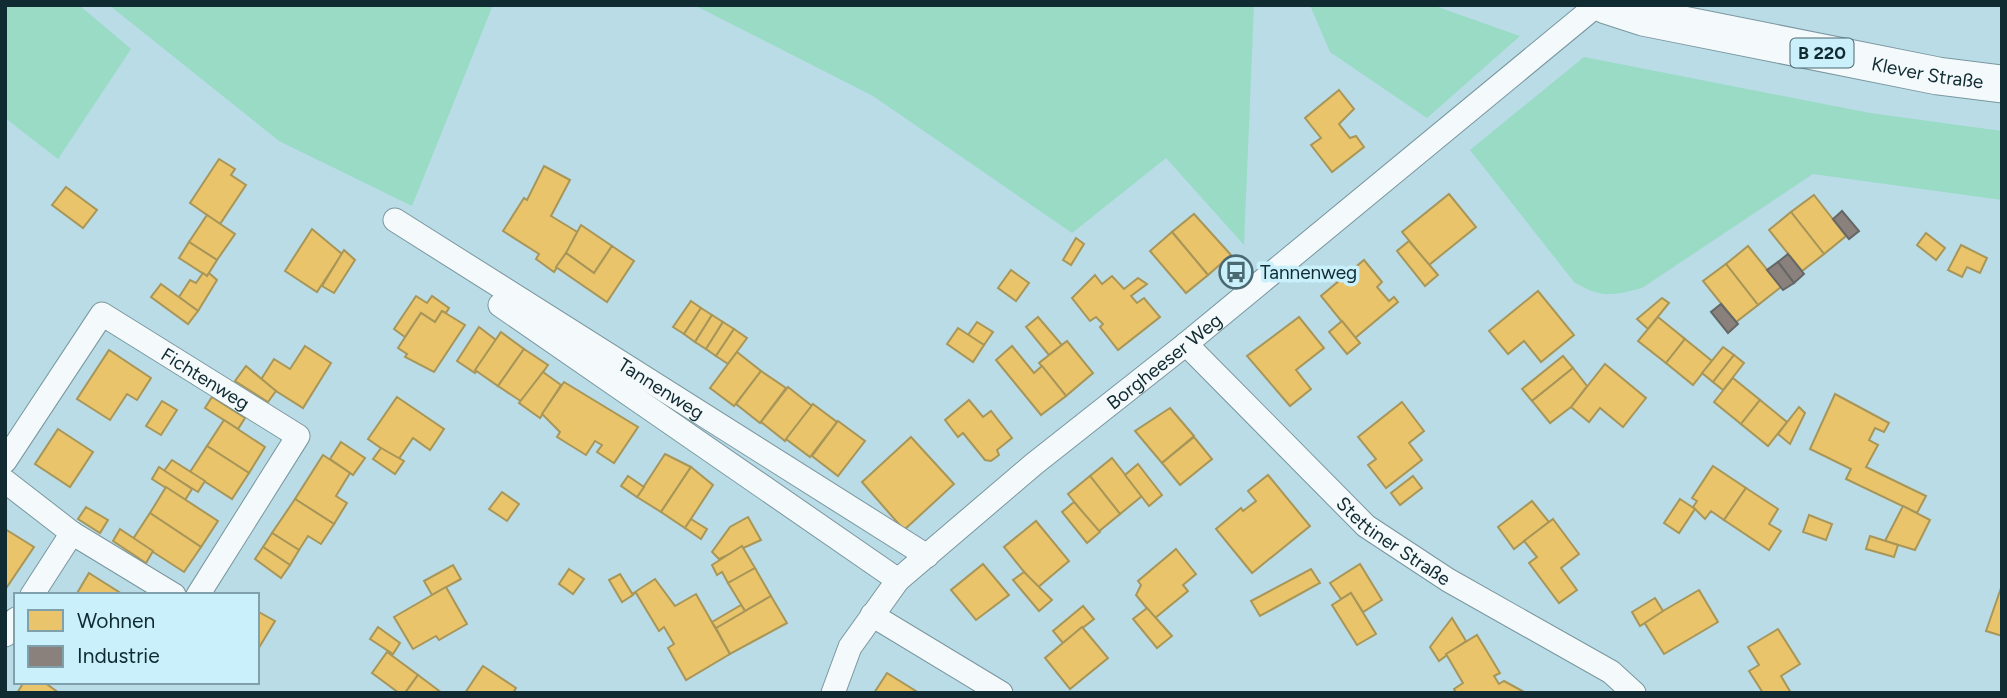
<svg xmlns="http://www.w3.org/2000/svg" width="2007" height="698" font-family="Figtree,sans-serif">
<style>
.green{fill:#99dbc4}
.homes{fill:#e9c46a;stroke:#a89659;stroke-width:2}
.industry{fill:#8a817c;stroke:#656766;stroke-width:2}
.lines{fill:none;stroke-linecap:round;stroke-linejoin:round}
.minor-casing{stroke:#7a969e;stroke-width:25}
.primary-casing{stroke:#7a969e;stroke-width:39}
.minor{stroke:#f4fafb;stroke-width:23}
.primary{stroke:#f4fafb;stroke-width:37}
.labels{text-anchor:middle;stroke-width:7;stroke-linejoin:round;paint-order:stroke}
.shield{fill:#caf0fb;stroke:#48666e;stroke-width:2}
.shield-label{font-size:18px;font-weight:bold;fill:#102b32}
.street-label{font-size:19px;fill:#102b32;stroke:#caf0fb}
.poi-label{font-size:19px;fill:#102b32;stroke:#caf0fb;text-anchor:start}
</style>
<rect width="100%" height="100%" fill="#b9dce7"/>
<g class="green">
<path d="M 5,5 L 79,5 L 131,49 L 58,159 L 5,118 Z"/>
<path d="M 109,5 L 493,5 L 412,206 L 279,141 Z"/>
<path d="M 694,5 L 1254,5 L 1244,245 L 1166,158 L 1072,233 L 873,96 Z"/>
<path d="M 1310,5 L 1432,5 L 1520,36 L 1427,118 L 1330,52 Z"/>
<path d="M 1584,57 L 1870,113 L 2002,131 L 2002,200 L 1813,174 L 1642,288 C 1612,296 1600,298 1574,282 L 1470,150 Z"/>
</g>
<g class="homes">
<path d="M 1339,90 L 1354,109 L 1339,124 L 1350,138 L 1356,136 L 1364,147 L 1332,172 L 1311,145 L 1321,138 L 1305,118 Z"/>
<path d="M 219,159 L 235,169 L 231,175 L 246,185 L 220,224 L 190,203 Z"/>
<path d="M 544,166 L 570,180 L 551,216 L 579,233 L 554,272 L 536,259 L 539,254 L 503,231 L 524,198 L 527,200 Z"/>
<path d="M 66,187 L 97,210 L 83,228 L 52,205 Z"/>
<path d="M 1449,194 L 1476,227 L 1429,265 L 1402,232 Z"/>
<path d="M 1814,195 L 1846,236 L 1824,254 L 1791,212 Z"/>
<path d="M 1791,212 L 1824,254 L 1802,271 L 1769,230 Z"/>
<path d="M 1194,214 L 1231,255 L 1208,275 L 1172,232 Z"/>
<path d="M 207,215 L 235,234 L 217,260 L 189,242 Z"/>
<path d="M 581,225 L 612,246 L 594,273 L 566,253 Z"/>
<path d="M 312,229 L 342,254 L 317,292 L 285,271 Z"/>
<path d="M 1172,232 L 1208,275 L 1186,293 L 1150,251 Z"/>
<path d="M 1926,233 L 1945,248 L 1936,260 L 1917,245 Z"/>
<path d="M 1076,238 L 1084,244 L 1071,265 L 1063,260 Z"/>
<path d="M 1409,241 L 1438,275 L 1425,286 L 1397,251 Z"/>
<path d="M 189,242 L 217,260 L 207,276 L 179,258 Z"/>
<path d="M 1961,245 L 1987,258 L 1980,273 L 1967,267 L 1962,277 L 1948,270 Z"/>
<path d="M 612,246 L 634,261 L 607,302 L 556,267 L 566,253 L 594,273 Z"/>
<path d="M 1748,246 L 1781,287 L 1758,305 L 1726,264 Z"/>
<path d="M 344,250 L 355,260 L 334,293 L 322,286 Z"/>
<path d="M 1364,260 L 1382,282 L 1377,287 L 1389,301 L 1394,297 L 1398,302 L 1355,338 L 1321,296 Z"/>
<path d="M 1726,264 L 1758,305 L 1736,322 L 1703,281 Z"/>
<path d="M 1011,270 L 1029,283 L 1016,301 L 998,288 Z"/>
<path d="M 203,273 L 207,276 L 209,273 L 217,280 L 198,311 L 179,297 L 190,280 L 196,283 Z"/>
<path d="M 1095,275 L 1102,284 L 1112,276 L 1124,289 L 1138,278 L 1147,284 L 1131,296 L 1137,303 L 1144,298 L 1160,317 L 1118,350 L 1100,327 L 1103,324 L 1096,317 L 1090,321 L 1072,298 Z"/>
<path d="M 161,284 L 198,311 L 188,324 L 151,297 Z"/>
<path d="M 1538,291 L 1574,335 L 1541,362 L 1524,341 L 1508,354 L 1489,331 Z"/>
<path d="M 416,296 L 427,303 L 432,296 L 449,308 L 446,313 L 442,311 L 435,322 L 421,313 L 405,337 L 394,329 Z"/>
<path d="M 1662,298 L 1669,303 L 1648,329 L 1637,319 Z"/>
<path d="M 691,301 L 701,308 L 684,334 L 673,327 Z"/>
<path d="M 701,308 L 712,315 L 695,342 L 684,334 Z"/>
<path d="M 442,311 L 465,325 L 434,372 L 405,357 L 407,354 L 398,348 L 421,313 L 435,322 Z"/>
<path d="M 712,315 L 723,322 L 706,349 L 695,342 Z"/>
<path d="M 1038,317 L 1062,345 L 1049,355 L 1026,327 Z"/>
<path d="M 1299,317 L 1324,348 L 1296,370 L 1311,389 L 1290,406 L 1247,356 Z"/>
<path d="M 1658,317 L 1685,339 L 1666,363 L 1638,341 Z"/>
<path d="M 1342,321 L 1360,343 L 1347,354 L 1329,332 Z"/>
<path d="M 723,322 L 734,329 L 716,356 L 706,349 Z"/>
<path d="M 977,322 L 993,332 L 984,345 L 968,335 Z"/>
<path d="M 479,327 L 496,340 L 475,373 L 457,361 Z"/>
<path d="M 958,328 L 984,345 L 973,362 L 947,344 Z"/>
<path d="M 734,329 L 747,338 L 728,364 L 716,356 Z"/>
<path d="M 501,332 L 524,349 L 498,386 L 475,370 Z"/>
<path d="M 1685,339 L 1712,361 L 1693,385 L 1666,363 Z"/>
<path d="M 1067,341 L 1093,373 L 1066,396 L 1039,363 Z"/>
<path d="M 305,346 L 331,363 L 303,408 L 260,381 L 274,359 L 290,369 Z"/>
<path d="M 1012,346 L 1034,373 L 1042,366 L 1066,396 L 1041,415 L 996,360 Z"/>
<path d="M 1723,347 L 1734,355 L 1713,382 L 1702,373 Z"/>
<path d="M 524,349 L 548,365 L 522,402 L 498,386 Z"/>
<path d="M 109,350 L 151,378 L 137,400 L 127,394 L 110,420 L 77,399 Z"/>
<path d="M 737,352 L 761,371 L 734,406 L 710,388 Z"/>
<path d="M 1734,355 L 1744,363 L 1723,390 L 1713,382 Z"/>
<path d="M 1563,356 L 1573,368 L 1532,401 L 1522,389 Z"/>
<path d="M 1605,364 L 1646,398 L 1623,427 L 1600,408 L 1589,422 L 1571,407 Z"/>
<path d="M 246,366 L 276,391 L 268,402 L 235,381 Z"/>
<path d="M 1573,368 L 1587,386 L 1571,407 L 1550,423 L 1532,401 Z"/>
<path d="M 761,371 L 786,388 L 760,423 L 736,404 Z"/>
<path d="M 543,372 L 561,385 L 540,418 L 519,403 Z"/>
<path d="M 1733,378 L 1760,400 L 1741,424 L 1714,402 Z"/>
<path d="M 564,382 L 638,427 L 614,463 L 597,452 L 602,445 L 595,441 L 586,455 L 557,437 L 560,432 L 542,414 Z"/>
<path d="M 788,387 L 812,406 L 785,441 L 761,422 Z"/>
<path d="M 1835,394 L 1889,423 L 1884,432 L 1875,428 L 1869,440 L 1878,445 L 1866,467 L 1926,496 L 1917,513 L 1846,479 L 1851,469 L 1810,449 Z"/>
<path d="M 212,397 L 245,418 L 238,429 L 205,408 Z"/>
<path d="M 397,397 L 444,429 L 430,450 L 413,438 L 398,460 L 368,439 Z"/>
<path d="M 969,400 L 983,417 L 991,411 L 1012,438 L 997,450 L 999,455 L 991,461 L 985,460 L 963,433 L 958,437 L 945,420 Z"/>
<path d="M 1760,400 L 1787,422 L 1768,446 L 1741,424 Z"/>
<path d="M 162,401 L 177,410 L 161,435 L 146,426 Z"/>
<path d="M 1402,402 L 1424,431 L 1409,443 L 1422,460 L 1386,488 L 1368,465 L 1376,459 L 1358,437 Z"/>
<path d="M 813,404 L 837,422 L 810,457 L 786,439 Z"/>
<path d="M 1799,407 L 1805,413 L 1790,444 L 1778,434 Z"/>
<path d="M 1170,408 L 1194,436 L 1162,463 L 1135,431 Z"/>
<path d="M 224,420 L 265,447 L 249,473 L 207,446 Z"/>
<path d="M 838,421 L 865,441 L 838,476 L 812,456 Z"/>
<path d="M 58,429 L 93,452 L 70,487 L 35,464 Z"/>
<path d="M 911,437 L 954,484 L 904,530 L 862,482 Z"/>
<path d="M 1194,437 L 1212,459 L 1180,485 L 1162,463 Z"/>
<path d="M 341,442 L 365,458 L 353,475 L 330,459 Z"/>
<path d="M 207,446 L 249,473 L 232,499 L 190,472 Z"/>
<path d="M 381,448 L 404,461 L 395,474 L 373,459 Z"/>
<path d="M 665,454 L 691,467 L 661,512 L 637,497 Z"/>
<path d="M 323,455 L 350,473 L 336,496 L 347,503 L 334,524 L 295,499 Z"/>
<path d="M 1112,458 L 1142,496 L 1120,514 L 1090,476 Z"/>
<path d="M 172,460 L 205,481 L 198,492 L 164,471 Z"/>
<path d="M 1138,464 L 1162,495 L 1149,506 L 1125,475 Z"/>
<path d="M 1713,466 L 1746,488 L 1724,520 L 1711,511 L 1705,519 L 1693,507 L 1697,501 L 1692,498 Z"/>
<path d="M 159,467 L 192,489 L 185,500 L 152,479 Z"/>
<path d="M 691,467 L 713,485 L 685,528 L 661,512 Z"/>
<path d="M 1268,475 L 1310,526 L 1252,573 L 1216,529 L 1241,508 L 1243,511 L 1256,501 L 1248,491 Z"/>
<path d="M 628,476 L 644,487 L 637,497 L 621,486 Z"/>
<path d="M 1090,476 L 1120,514 L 1098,532 L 1068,494 Z"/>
<path d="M 1413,476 L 1422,488 L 1400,505 L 1391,493 Z"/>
<path d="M 166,487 L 218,521 L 201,547 L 150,513 Z"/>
<path d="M 1746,488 L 1778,509 L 1769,524 L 1781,531 L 1769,550 L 1724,520 Z"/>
<path d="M 502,492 L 519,504 L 507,521 L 489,509 Z"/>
<path d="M 295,499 L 334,524 L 321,544 L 308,536 L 299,550 L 272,533 Z"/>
<path d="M 1680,499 L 1695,509 L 1679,533 L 1664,523 Z"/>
<path d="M 1532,501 L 1549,522 L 1514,549 L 1498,527 Z"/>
<path d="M 1074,502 L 1100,532 L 1087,543 L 1062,512 Z"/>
<path d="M 1903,506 L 1930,520 L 1915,550 L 1885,541 Z"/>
<path d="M 86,507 L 108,520 L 100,533 L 78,519 Z"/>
<path d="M 150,513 L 201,547 L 184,572 L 133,539 Z"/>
<path d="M 1809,515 L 1832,524 L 1826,540 L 1803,532 Z"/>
<path d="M 748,517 L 761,540 L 719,559 L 712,552 L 730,527 Z"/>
<path d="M 691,519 L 707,529 L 701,539 L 685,528 Z"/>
<path d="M 1553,519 L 1579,554 L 1561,568 L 1577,590 L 1559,603 L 1529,563 L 1537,557 L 1524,541 Z"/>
<path d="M 1036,521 L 1069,561 L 1037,588 L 1004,547 Z"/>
<path d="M 5,529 L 34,547 L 7,587 L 5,586 Z"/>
<path d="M 120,529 L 153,551 L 146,563 L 113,541 Z"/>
<path d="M 272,533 L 299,550 L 290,565 L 263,547 Z"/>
<path d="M 1870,536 L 1898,545 L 1894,557 L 1866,549 Z"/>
<path d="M 742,546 L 755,568 L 728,583 L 722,572 L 717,575 L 712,565 Z"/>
<path d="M 263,547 L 290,565 L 281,578 L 255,559 Z"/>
<path d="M 1176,549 L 1196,574 L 1183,585 L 1188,591 L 1155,618 L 1136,595 L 1141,585 L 1138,581 Z"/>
<path d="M 983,564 L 1009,595 L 976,620 L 951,590 Z"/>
<path d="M 1360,564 L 1382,600 L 1363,612 L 1351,593 L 1341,599 L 1330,583 Z"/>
<path d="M 453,565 L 461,579 L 432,595 L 424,581 Z"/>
<path d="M 755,568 L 771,596 L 745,611 L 728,583 Z"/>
<path d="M 569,569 L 584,579 L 573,594 L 559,584 Z"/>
<path d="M 1311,569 L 1320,583 L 1260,616 L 1251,601 Z"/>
<path d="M 1024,572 L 1052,600 L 1039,611 L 1013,580 Z"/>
<path d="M 89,573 L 122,594 L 121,595 L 76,595 Z"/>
<path d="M 620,574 L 633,595 L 622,602 L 609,580 Z"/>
<path d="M 655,579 L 675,606 L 696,594 L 730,654 L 686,680 L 668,648 L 674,644 L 664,627 L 659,631 L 636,593 L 632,594 Z"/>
<path d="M 446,587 L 467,624 L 439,640 L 436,636 L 413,649 L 394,617 Z"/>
<path d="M 2001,588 L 2002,589 L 2002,636 L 1986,631 Z"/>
<path d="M 1699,590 L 1718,622 L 1664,654 L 1644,622 Z"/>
<path d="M 1351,593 L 1376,634 L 1357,645 L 1332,605 Z"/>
<path d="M 771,596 L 787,623 L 730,654 L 716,628 Z"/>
<path d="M 1655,598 L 1663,611 L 1640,626 L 1632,612 Z"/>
<path d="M 741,605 L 745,611 L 716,628 L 712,622 Z"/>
<path d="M 1083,606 L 1094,619 L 1063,643 L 1053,631 Z"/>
<path d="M 1147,608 L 1172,636 L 1157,648 L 1133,619 Z"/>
<path d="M 257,611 L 275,621 L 257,651 Z"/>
<path d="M 1452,618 L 1466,641 L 1439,661 L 1430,647 Z"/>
<path d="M 378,627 L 400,643 L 393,654 L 370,639 Z"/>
<path d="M 1082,627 L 1108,658 L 1070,689 L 1045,658 Z"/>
<path d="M 1778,629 L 1800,664 L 1781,676 L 1791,693 L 1763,693 L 1749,671 L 1759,665 L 1748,647 Z"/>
<path d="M 1477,635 L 1500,673 L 1494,676 L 1499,684 L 1504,681 L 1526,693 L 1456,693 L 1454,689 L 1463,683 L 1446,654 Z"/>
<path d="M 387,652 L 418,675 L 405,693 L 399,693 L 372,673 Z"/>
<path d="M 483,666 L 516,688 L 513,693 L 465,693 Z"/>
<path d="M 887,673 L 919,693 L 874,693 Z"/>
<path d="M 418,675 L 442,693 L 405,693 Z"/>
<path d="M 24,682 L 44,682 L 59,693 L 17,693 Z"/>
</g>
<g class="industry">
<path d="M 1842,211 L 1859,231 L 1849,239 L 1833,219 Z"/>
<path d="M 1788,254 L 1804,274 L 1794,283 L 1778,262 Z"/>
<path d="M 1778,262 L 1794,283 L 1783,290 L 1767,270 Z"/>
<path d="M 1721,304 L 1738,324 L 1728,333 L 1711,312 Z"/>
</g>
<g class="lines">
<defs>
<g id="minor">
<path id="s1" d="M 395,220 L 927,556"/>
<path d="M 500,305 L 898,580"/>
<path id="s2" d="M 1186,344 L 1366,526 L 1448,580 L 1611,672 L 1634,693"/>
<path id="s3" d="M 5,461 L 102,314 L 298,436 L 198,595"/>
<path d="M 5,481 L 72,533 L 174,595"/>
<path d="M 32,595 L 72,533"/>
<path d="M 872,615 L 1001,693"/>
<path d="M 5,635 L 16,619"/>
<path id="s4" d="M 833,693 L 850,647 L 898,580 L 1034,464 L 1186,344 L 1597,5"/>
</g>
<g id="primary">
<path id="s5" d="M 1606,5 L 1643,17 L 1938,76 L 2002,84"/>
</g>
</defs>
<use href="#minor" class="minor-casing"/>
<use href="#primary" class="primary-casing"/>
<use href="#minor" class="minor"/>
<use href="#primary" class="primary"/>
</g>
<defs>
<symbol id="bus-ring" viewBox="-11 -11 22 22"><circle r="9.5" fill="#caf0fb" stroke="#4b6971" stroke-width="1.5"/><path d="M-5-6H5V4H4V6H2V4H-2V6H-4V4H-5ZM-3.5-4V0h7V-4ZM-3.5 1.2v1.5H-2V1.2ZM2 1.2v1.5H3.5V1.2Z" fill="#4b6971"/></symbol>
</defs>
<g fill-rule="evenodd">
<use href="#bus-ring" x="1217" y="253" width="38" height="38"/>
</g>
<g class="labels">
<rect class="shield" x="1790.5" y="38.5" width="63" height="29" rx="5"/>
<g class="shield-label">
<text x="1822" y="59">B 220</text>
</g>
<g class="street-label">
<text dy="7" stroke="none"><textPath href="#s5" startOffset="329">Klever Straße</textPath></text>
<text dy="7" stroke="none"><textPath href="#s4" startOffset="476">Borgheeser Weg</textPath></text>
<text dy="7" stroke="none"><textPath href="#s3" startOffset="298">Fichtenweg</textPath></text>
<text dy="7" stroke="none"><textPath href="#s1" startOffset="315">Tannenweg</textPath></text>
<text dy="7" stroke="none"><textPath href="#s2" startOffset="287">Stettiner Straße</textPath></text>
</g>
<g class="poi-label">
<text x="1260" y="279">Tannenweg</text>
</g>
</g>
<rect width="2007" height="698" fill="none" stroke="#102b32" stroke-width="14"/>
<rect x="14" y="593" width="245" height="91" fill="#caf0fb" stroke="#80a1ab" stroke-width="2"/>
<rect x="28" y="610" width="35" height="21" fill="#e9c46a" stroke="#80a1ab" stroke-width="2"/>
<text x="77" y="628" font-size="21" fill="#102b32">Wohnen</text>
<rect x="28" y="646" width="35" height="21" fill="#8a817c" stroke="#80a1ab" stroke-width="2"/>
<text x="77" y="663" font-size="21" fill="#102b32">Industrie</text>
</svg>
